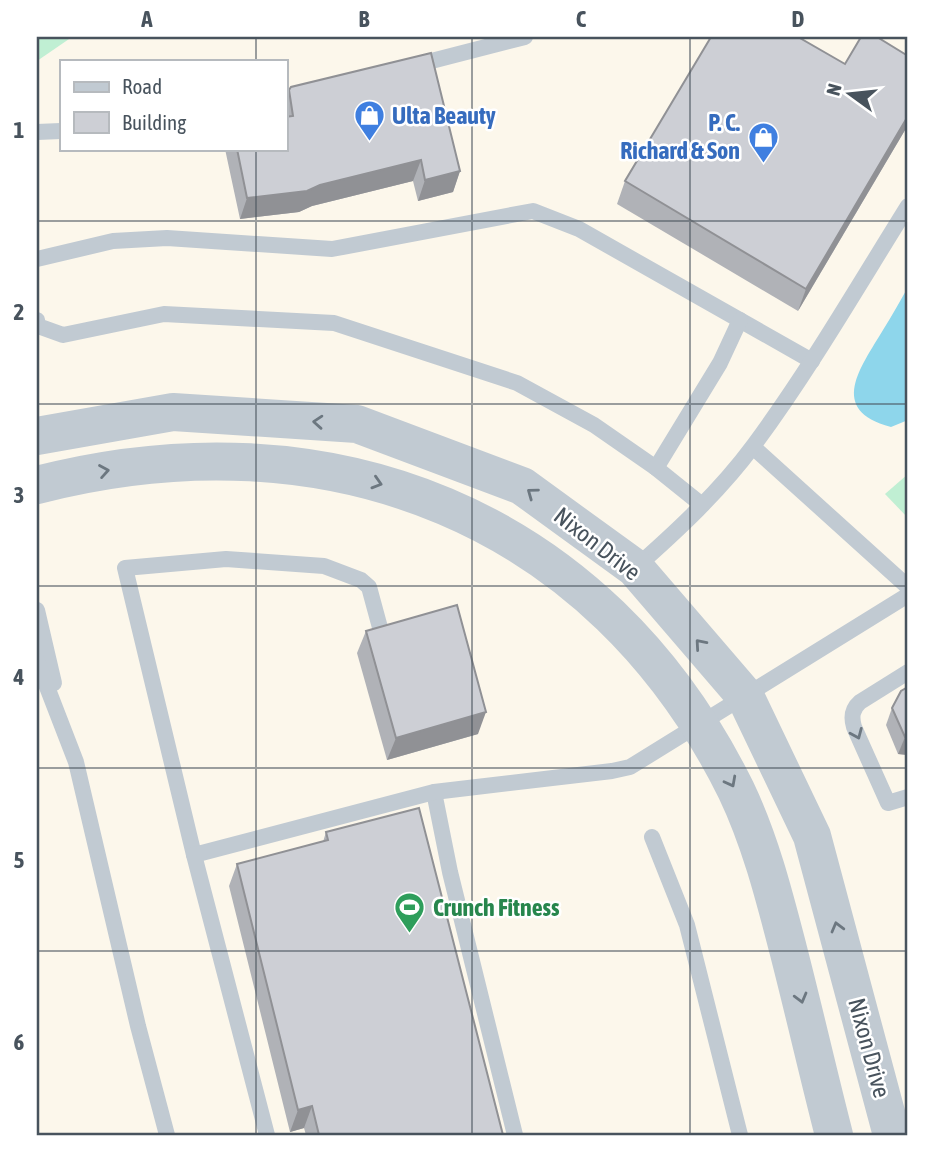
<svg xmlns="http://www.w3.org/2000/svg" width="945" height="1172" font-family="'Asap Condensed',sans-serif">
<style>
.commercial{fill:#fcf7eb;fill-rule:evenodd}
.green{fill:#c0efd3}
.water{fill:#8ed6eb}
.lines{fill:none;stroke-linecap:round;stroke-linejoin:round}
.service{stroke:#c1cad2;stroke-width:16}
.tertiary{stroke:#c1cad2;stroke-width:38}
.wall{fill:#b0b2b7}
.shaded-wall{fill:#909195}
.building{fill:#cdcfd5;stroke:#909195;stroke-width:2}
.oneway{stroke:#6c7780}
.grid{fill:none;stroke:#48535d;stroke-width:2;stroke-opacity:0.55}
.labels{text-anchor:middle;stroke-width:5;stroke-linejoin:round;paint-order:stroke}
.shop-label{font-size:24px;font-weight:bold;fill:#366cbe;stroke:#fff;text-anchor:start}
.street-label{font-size:24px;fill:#48535d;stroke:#fff}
.leisure-label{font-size:24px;font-weight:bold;fill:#27864d;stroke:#fff;text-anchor:start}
.neatline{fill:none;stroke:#48535d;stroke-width:2.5}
.grid-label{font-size:23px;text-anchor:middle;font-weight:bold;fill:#48535d}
</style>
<rect width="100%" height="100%" fill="#f3f0f0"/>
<path class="commercial" d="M 37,37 L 908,37 L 908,1135 L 37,1135 ZM 61,61 L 285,61 L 285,149 L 61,149 Z"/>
<g class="green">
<path d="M 37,37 L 72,37 L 37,61 Z"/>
<path d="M 908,474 L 908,518 L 885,494 Z"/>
</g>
<path class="water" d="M 908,287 L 908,420 L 891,427 C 827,410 861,367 883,330 C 892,316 900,301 908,287 Z"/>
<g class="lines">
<g class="service">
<path d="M 412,66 L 525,37"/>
<path d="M 37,132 L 61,131"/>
<path d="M 37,259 L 113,241 L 167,238 L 332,249 L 533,211 L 579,229 L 812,361"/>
<path d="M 37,320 L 38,326 L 63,335 L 164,314 L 334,323 L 517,383 L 594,425 L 656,468 L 702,505"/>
<path d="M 753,447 L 908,587"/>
<path d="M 656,468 L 720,363 L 740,320"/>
<path d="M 635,568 C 678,530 720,491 754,445 C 810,369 858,286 908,206"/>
<path d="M 37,610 L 54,683"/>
<path d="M 37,661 L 76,762 L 138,1026 L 167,1135"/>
<path d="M 908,672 L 860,702 C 852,709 851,717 854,727 L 888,803 L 908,797"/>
<path d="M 434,792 L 450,872 L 515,1135"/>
<path d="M 652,837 L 687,925 L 740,1135"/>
<path d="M 194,855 L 125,568 L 226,559 L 324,566 L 361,580 L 369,587 L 382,635"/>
<path d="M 267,1135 L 194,855 L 434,792 L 612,771 L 630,767 L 908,595"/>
</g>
<g class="tertiary">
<path d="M 37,436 L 173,412 L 357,424 L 522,486 L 635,568 L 745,696 L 812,836 L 892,1135"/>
<path d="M 37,485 C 329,410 600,515 736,790 C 760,840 774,895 788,949 C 804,1011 818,1073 834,1135"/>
</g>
</g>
<g class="wall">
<path d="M 908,56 L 908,125 L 798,311 L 617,204 L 625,181 L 845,64 Z"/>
<path d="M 289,90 L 460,171 L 453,192 L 418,201 L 413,181 L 312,206 L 299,212 L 240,219 L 225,149 L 285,149 L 285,99 Z"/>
<path d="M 366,631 L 478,734 L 387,760 L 357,653 Z"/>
<path d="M 908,687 L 908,755 L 898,754 L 886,725 L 892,708 Z"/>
<path d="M 326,832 L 503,1135 L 306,1135 L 304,1128 L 290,1132 L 229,886 L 237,864 L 323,842 Z"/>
</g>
<g class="shaded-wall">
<path d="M 908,116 L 908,125 L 798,311 L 806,289 Z"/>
<path d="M 421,160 L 413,181 L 312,206 L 299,212 L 240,219 L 247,198 L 320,185 Z"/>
<path d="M 460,171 L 453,192 L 418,201 L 425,180 Z"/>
<path d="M 486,712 L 478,734 L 387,760 L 396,738 Z"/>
<path d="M 905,737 L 908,737 L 908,755 L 898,754 Z"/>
<path d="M 312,1106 L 304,1128 L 290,1132 L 298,1110 Z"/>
</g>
<g class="building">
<path d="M 711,37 L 798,37 L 845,64 L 861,37 L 877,37 L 908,56 L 908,116 L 806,289 L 625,181 Z"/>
<path d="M 431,53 L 460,171 L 425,180 L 421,160 L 320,185 L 307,191 L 247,198 L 237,149 L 285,149 L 285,117 L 293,116 L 289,90 L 291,87 Z"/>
<path d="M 457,605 L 486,712 L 396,738 L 366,631 Z"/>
<path d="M 908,687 L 908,737 L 905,737 L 892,708 L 901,691 Z"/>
<path d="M 419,808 L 503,1135 L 319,1135 L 312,1106 L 298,1110 L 237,864 L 328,840 L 326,832 Z"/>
</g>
<defs><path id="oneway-chevron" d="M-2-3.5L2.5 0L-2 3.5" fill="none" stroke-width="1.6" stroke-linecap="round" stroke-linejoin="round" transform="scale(1.75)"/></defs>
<g class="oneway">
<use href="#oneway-chevron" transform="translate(318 422) rotate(-176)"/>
<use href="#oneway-chevron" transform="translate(104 471) rotate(-10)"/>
<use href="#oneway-chevron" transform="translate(377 483) rotate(17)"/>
<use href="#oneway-chevron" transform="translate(532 493) rotate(-144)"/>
<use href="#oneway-chevron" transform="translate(700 644) rotate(-131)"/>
<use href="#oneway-chevron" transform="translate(857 734) rotate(67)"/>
<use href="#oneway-chevron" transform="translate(731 782) rotate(62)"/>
<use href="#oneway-chevron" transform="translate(837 927) rotate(-105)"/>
<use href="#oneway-chevron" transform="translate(801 998) rotate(75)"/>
</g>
<path class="grid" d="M 256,37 L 256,61M 472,37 L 472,1135M 690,37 L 690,1135M 256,149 L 256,1135M 37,221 L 908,221M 37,404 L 908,404M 37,586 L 908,586M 37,768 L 908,768M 37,951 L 908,951"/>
<defs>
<symbol id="shop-pin" viewBox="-11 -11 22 30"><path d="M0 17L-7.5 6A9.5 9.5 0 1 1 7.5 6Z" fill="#3f7fe0" stroke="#fff"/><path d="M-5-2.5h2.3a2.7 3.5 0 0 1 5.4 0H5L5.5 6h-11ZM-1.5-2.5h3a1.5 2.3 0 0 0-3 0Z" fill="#fff"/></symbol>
<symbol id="stadium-pin" viewBox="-11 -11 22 30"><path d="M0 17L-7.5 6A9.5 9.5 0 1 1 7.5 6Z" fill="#2e9e5b" stroke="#fff"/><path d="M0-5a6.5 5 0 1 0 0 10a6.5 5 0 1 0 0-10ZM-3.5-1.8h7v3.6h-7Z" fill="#fff"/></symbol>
</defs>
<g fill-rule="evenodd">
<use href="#shop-pin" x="352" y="98" width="35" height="47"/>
<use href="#shop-pin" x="746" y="120" width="35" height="47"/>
<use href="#stadium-pin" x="392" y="890" width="35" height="47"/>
</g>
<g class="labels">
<g class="shop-label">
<text x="392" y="124">Ulta Beauty</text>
<text x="740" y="131" text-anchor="end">P. C.<tspan x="740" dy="28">Richard &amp; Son</tspan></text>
</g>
<g class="street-label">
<text transform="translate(597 544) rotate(38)" y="8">Nixon Drive</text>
<text transform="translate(869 1048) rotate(75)" y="8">Nixon Drive</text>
</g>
<g class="leisure-label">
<text x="433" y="916">Crunch Fitness</text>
</g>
</g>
<rect width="945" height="1172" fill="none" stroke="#ffffff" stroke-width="77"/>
<rect x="60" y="60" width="228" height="91" fill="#ffffff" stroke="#b6babe" stroke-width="2"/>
<rect x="74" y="82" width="35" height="10" fill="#c1cad2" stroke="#b6babe" stroke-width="2"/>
<text x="122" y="94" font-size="21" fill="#48535d">Road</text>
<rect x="74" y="112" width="35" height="21" fill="#cdcfd5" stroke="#b6babe" stroke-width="2"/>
<text x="122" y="130" font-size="21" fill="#48535d">Building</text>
<g transform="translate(850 94) rotate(285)" stroke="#ffffff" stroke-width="5" paint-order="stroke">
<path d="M0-5L12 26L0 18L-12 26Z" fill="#48535d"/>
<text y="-10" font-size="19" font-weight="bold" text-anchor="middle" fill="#48535d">N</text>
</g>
<rect x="38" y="38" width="868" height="1096" class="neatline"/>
<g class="grid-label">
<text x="147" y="27">A</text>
<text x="364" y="27">B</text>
<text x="581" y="27">C</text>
<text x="798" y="27">D</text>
<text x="19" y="138">1</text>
<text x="19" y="320">2</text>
<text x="19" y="503">3</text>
<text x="19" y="685">4</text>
<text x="19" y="868">5</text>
<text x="19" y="1050">6</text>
</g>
</svg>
